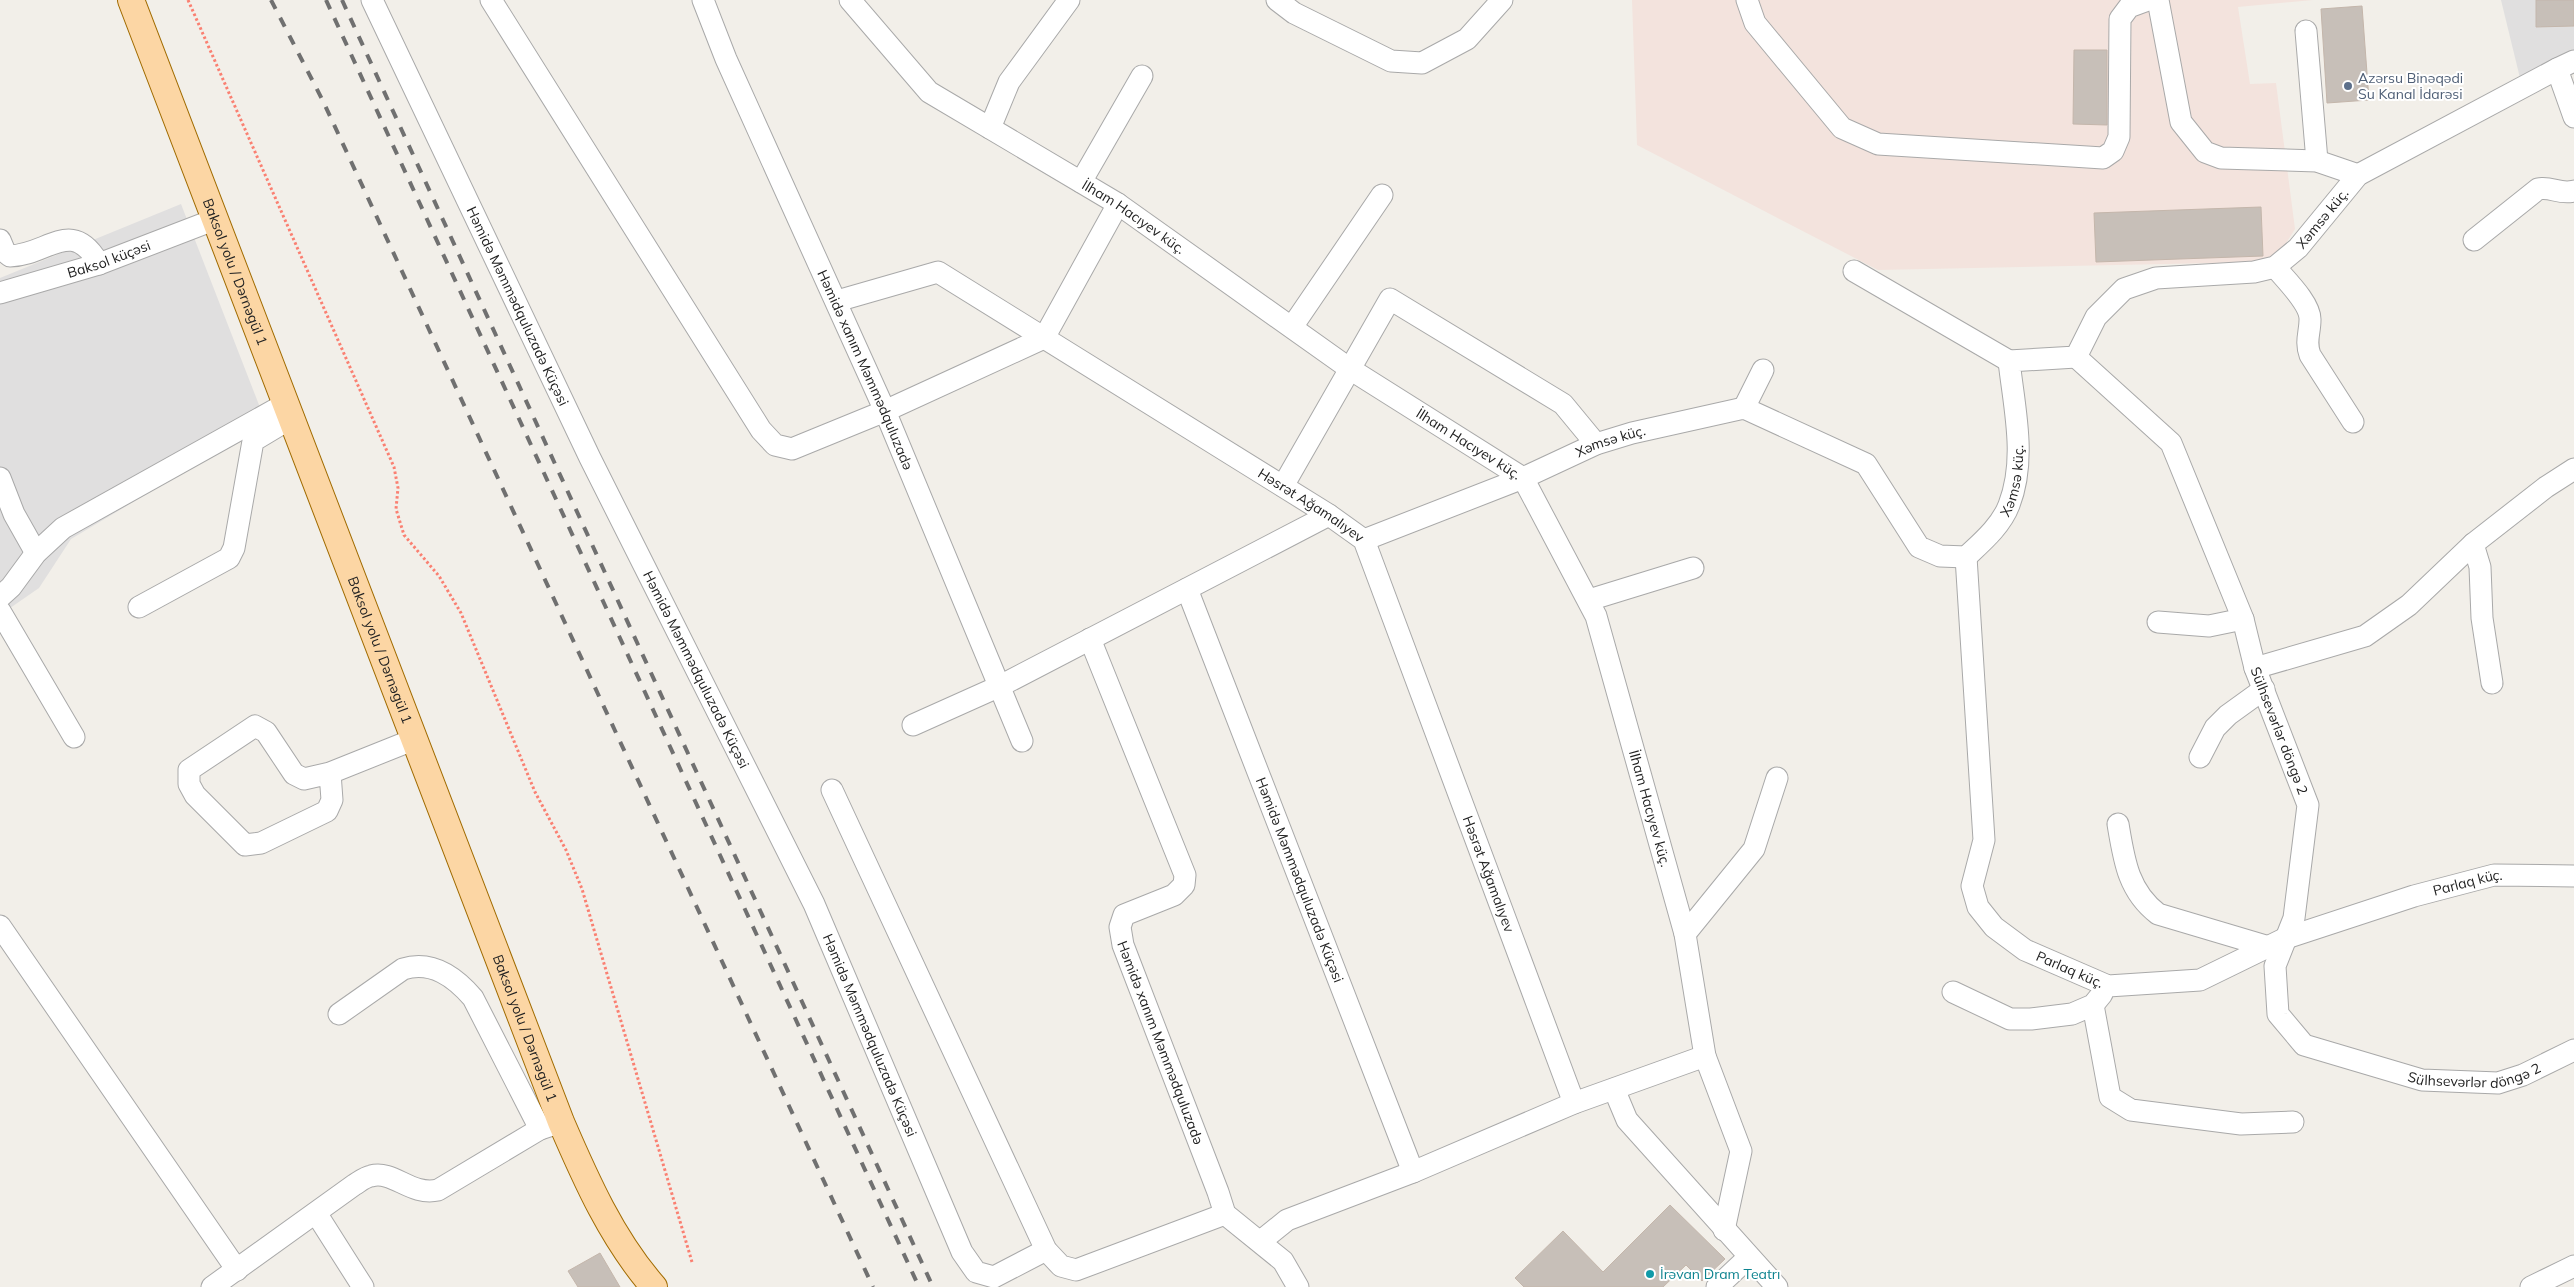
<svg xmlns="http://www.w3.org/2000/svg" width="2574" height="1287" font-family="Mulish,sans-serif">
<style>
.residential{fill:#e0dfdf}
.military{fill:#f3e3dd}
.building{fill:#c7bfb8;stroke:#c4b6ab}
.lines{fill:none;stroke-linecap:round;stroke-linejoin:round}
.minor-casing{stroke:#a9a9a9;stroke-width:23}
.major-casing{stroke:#a06b00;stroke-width:28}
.path{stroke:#fa8072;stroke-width:3;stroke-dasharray:2.5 2.5;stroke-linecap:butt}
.minor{stroke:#fff;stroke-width:21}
.major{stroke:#fcd6a4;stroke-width:26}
.rail{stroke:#707070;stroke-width:4;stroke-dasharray:10 10;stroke-linecap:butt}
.service-dot{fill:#5c6f8a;stroke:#fff;stroke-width:2}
.culture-dot{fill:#0f9aa8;stroke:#fff;stroke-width:2}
.labels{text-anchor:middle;stroke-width:4;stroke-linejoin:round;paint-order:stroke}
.service-label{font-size:14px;fill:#4e5e75;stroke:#fff;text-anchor:start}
.street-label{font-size:14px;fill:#222;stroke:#fff}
.culture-label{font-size:14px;fill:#0d838f;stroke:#fff;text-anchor:start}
</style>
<rect width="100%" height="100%" fill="#f2efe9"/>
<g class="residential">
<path d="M 2501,0 L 2574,0 L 2574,56 L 2520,78 Z"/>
<path d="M 181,204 L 266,423 L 71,539 L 39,588 L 0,615 L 0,278 Z"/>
</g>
<path class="military" d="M 1632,0 L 2313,0 L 2238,7 L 2250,84 L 2276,83 L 2295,229 L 2281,251 L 2262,262 L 1878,270 L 1637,145 Z"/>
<g class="building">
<path d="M 2536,0 L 2574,0 L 2574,26 L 2536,27 Z"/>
<path d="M 2362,6 L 2369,100 L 2327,103 L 2321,9 Z"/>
<path d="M 2074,50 L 2107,50 L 2107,125 L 2073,124 Z"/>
<path d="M 2261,207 L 2263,256 L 2096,262 L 2094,213 Z"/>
<path d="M 1670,1205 L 1725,1259 L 1702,1281 L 1686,1265 L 1663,1287 L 1524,1287 L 1515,1278 L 1563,1231 L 1603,1272 Z"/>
<path d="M 600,1253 L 620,1287 L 578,1287 L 568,1271 Z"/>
</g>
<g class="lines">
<defs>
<g id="minor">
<path id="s1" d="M 372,0 L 590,458 L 814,904 L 962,1252 L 976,1272 L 994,1277 L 1046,1250"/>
<path d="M 491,0 L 761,430 L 775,445 L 792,449 L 885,411 L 1044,338 L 1118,204"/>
<path id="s2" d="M 703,0 L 726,59 L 885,411 L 1022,741"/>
<path id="s3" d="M 850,0 L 929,92 L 1118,204 L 1350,369 L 1523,478 L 1596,616 L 1685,934 L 1705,1056 L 1741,1151 L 1724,1230"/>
<path d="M 1277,0 L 1294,13 L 1391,61 L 1422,63 L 1467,39 L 1502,0"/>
<path d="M 1747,0 L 1755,23 L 1842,128 L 1878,144 L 2103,158 L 2113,151 L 2119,137 L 2120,19 L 2129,7 L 2148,0"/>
<path d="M 2158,0 L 2181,122 L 2205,152 L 2221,158 L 2317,161 L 2358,175"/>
<path d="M 2306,31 L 2317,161"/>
<path d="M 2574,61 L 2557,69 L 2574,117"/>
<path d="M 990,128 L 1009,82 L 1069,0"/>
<path d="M 1081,182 L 1142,76"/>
<path d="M 0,240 L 5,252 L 10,256 C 48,255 72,216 99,264"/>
<path d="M 2474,240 L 2538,189 C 2551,186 2560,195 2574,191"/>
<path d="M 2275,267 C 2285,279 2311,304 2310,320 C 2310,333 2305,341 2310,355 L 2353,422"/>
<path d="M 1854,271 L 2009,361"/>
<path id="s4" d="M 0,293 L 99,264 L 216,219"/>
<path id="s5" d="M 837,301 L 938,272 L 1329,515 L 1364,540 L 1574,1103"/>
<path d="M 1292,327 L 1382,195"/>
<path id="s6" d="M 2076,357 L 2171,443 L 2243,619 L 2255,668 L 2308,805 L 2294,918 L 2275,966 L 2278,1014 L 2304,1045 L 2422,1080 L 2498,1083 L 2523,1075 L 2574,1050"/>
<path d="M 1744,408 L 1763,370"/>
<path d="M 0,478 L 14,514 L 36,553"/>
<path d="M 1283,486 L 1390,299 L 1563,404 L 1596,444"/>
<path id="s7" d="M 1364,540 L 1523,478 L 1596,444 L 1632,433 L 1744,408 L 1866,464 L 1919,547 L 1940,556 L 1966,557 C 1982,542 2001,526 2009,505 C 2027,459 2014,407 2009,361 L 2076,357 L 2096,317 L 2124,289 L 2156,278 L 2254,272 L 2275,267 L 2298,248 L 2358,175 L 2557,69"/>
<path d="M 2473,544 L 2480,567 L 2482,618 L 2492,683"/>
<path id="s8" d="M 1966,557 L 1984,840 L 1972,886 L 1978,907 L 1994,927 L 2025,950 L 2108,986 L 2200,980 L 2286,938 L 2414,896 L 2494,875 L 2574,876"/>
<path id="s9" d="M 1187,589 L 1413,1172"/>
<path d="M 0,597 L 11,587 L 36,553 L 63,528 L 287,403"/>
<path d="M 1589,600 L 1693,568"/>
<path d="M 139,607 L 229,558 L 234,548 L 253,441 L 293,417"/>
<path d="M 0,611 L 74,737"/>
<path d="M 2158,622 L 2209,626 L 2243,619"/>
<path id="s10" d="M 1090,639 L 1185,875 L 1184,885 L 1174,895 L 1124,915 L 1120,927 L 1123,945 L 1218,1192 L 1225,1214 L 1283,1261 L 1298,1287"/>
<path d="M 2255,668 L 2365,636 L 2409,605 L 2473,544 L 2546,487 L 2574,469"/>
<path d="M 913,725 L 1000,686 L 1329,515"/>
<path d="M 2200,757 L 2215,728 L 2228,715 L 2264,689"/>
<path d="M 330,773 L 332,800 L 327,811 L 261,843 L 245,845 L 195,795 L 189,784 L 189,770 L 255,726 L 266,732 L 294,774 L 304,779 L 330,773 L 415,739"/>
<path d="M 832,790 L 1046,1250 L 1061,1266 L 1076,1270 L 1225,1214"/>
<path d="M 2118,824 C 2124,860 2128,891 2158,914 L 2269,947"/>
<path d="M 0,926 L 237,1270"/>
<path d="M 1685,934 L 1754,849 L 1777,778"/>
<path d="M 1953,992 L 2010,1019 L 2031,1019 L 2072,1014 L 2093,1005 L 2102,994"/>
<path d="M 2093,1005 L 2110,1097 L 2131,1110 L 2241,1124 L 2293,1122"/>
<path d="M 339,1014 L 403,969 C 432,960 455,977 473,998 L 540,1129"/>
<path d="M 1614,1089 L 1627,1120 L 1777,1287"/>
<path d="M 316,1213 L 363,1287"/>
<path d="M 1261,1241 L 1287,1220 L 1413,1172 L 1574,1103 L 1705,1056"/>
<path d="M 212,1287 L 354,1185 C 359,1182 365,1177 371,1176 C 394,1170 410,1196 438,1190 L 540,1129 L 561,1122"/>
<path d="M 1717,1287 L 1749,1257"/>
<path d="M 2531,1287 L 2574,1266"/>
</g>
<g id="major">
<path id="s11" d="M 131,0 L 561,1122 C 586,1180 612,1239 654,1287"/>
</g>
</defs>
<use href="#minor" class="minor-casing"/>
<use href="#major" class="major-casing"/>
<path class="path" d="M 188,0 L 394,467 L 398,488 L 396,509 L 404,535 L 439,576 L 461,613 L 535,792 L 566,850 L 582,889 L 692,1262"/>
<use href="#minor" class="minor"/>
<use href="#major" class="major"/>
<g class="rail">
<path d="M 271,0 L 323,101 L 873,1287"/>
<path d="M 326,0 L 919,1287"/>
<path d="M 342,0 L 933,1287"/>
</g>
</g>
<circle class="service-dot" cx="2348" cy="86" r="5"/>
<circle class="culture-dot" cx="1650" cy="1274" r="5"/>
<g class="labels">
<g class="service-label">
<text x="2358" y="83">Azərsu Binəqədi<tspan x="2358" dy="16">Su Kanal İdarəsi</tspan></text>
</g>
<g class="street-label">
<text dy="5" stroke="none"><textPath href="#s3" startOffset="361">İlham Hacıyev küç.</textPath></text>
<text dy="5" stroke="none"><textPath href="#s7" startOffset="1272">Xəmsə küç.</textPath></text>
<text dy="5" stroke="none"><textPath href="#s4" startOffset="114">Baksol küçəsi</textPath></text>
<text dy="5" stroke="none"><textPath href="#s11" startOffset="291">Baksol yolu / Dərnəgül 1</textPath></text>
<text dy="5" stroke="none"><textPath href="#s1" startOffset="339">Həmidə Məmmədquluzadə Küçəsi</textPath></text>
<text dy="5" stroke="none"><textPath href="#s2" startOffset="404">Həmidə xanım Məmmədquluzadə</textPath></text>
<text dy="5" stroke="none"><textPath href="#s7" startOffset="266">Xəmsə küç.</textPath></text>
<text dy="5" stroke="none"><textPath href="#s3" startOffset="766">İlham Hacıyev küç.</textPath></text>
<text dy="5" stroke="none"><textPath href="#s7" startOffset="778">Xəmsə küç.</textPath></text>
<text dy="5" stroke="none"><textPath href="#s5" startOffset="545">Həsrət Ağamalıyev</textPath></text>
<text dy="5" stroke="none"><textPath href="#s11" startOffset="696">Baksol yolu / Dərnəgül 1</textPath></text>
<text dy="5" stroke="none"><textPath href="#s1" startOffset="744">Həmidə Məmmədquluzadə Küçəsi</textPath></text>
<text dy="5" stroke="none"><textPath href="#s6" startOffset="436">Sülhsevərlər döngə 2</textPath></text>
<text dy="5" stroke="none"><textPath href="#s3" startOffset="1186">İlham Hacıyev küç.</textPath></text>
<text dy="5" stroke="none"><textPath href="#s5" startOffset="965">Həsrət Ağamalıyev</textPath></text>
<text dy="5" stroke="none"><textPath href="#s9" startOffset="312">Həmidə Məmmədquluzadə Küçəsi</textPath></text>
<text dy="5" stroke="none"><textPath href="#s8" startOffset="886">Parlaq küç.</textPath></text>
<text dy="5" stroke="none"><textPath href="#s8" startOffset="466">Parlaq küç.</textPath></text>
<text dy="5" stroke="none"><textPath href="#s11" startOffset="1101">Baksol yolu / Dərnəgül 1</textPath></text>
<text dy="5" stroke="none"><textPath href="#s1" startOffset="1149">Həmidə Məmmədquluzadə Küçəsi</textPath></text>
<text dy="5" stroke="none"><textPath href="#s10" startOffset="468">Həmidə xanım Məmmədquluzadə</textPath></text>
<text dy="5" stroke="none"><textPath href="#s6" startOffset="946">Sülhsevərlər döngə 2</textPath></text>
</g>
<g class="culture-label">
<text x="1660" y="1279">İrəvan Dram Teatrı</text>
</g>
</g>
</svg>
